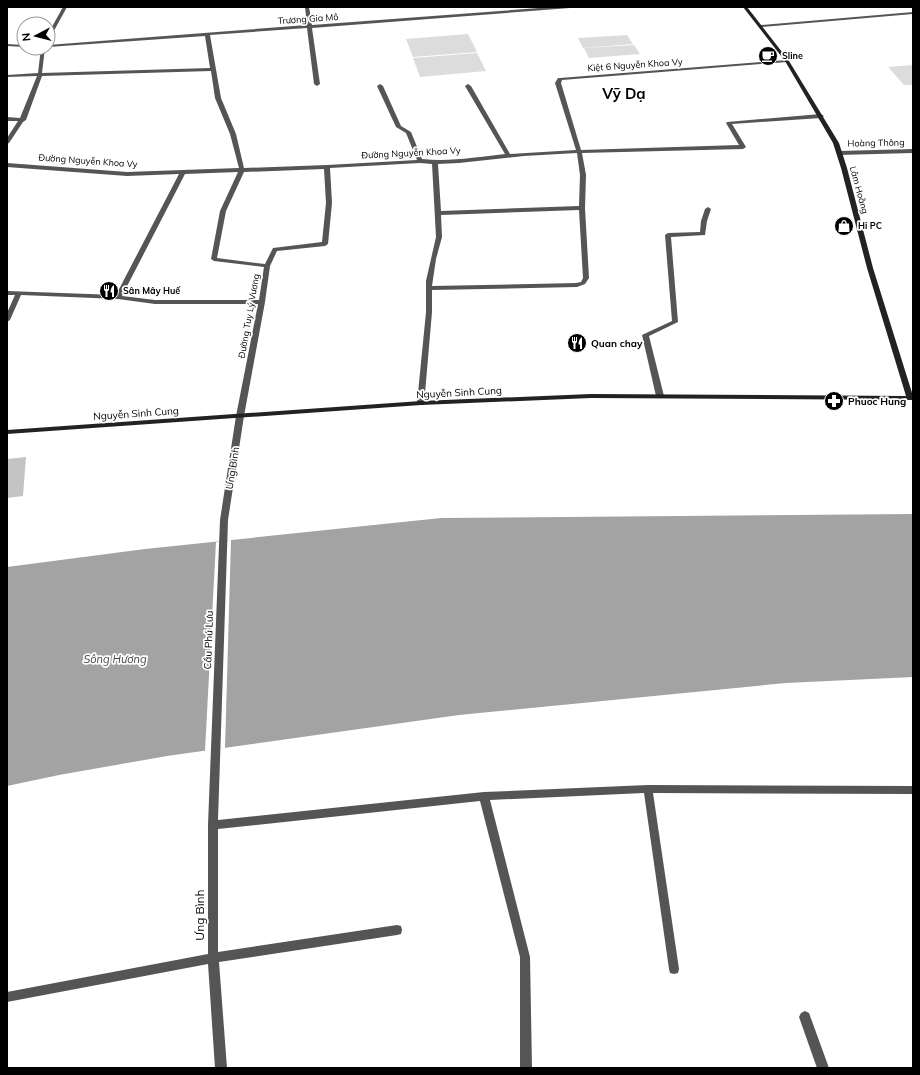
<svg xmlns="http://www.w3.org/2000/svg" width="920" height="1075" font-family="Mulish,sans-serif">
<style>
.green{fill:#dcdcdc}
.water{fill:#a3a3a3}
.pier{fill:#fff}
.building{fill:#c4c4c4}
.lines{fill:none;stroke-linecap:round;stroke-linejoin:round}
.street{fill:#555;fill-rule:evenodd}
.secondary{fill:#222;fill-rule:evenodd}
.labels{text-anchor:middle;stroke-width:3.5;stroke-linejoin:round;paint-order:stroke}
.far-street-label{font-size:9px;fill:#000;stroke:#fff}
.far-poi-label{font-size:9px;font-weight:bold;fill:#000;stroke:#fff;text-anchor:start}
.poi-label{font-size:10px;font-weight:bold;fill:#000;stroke:#fff;text-anchor:start}
.street-label{font-size:10px;fill:#000;stroke:#fff}
.water-label{font-size:11px;font-style:italic;fill:#444;stroke:#fff}
.near-street-label{font-size:12px;fill:#000;stroke:#fff}
.far-town-label{font-size:15px;font-weight:bold;fill:#000;stroke:#fff}
</style>
<rect width="100%" height="100%" fill="#fff"/>
<g class="green">
<path d="M 468,34 L 477,52 L 413,57 L 406,39 Z"/>
<path d="M 627,35 L 633,44 L 583,48 L 578,38 Z"/>
<path d="M 634,45 L 640,54 L 589,58 L 584,48 Z"/>
<path d="M 477,53 L 486,71 L 420,77 L 413,58 Z"/>
<path d="M 913,65 L 913,85 L 904,85 L 888,67 Z"/>
</g>
<path class="water" d="M 913,514 L 913,677 L 786,683 L 459,715 L 167,756 L 59,775 L 7,786 L 7,567 L 145,549 L 441,518 Z"/>
<path class="pier" d="M 231,540 L 225,748 L 205,751 L 216,542 Z"/>
<path class="building" d="M 26,457 L 23,496 L 7,498 L 7,459 Z"/>
<g class="lines">
<g class="street">
<path d="M 63,7 L 67,7 L 50,38 L 48,39 L 48,34 Z"/>
<path d="M 305,7 L 309,7 L 312,25 L 552,7 L 572,7 L 570,8 L 312,28 L 320,84 L 317,86 L 314,84 L 307,28 L 210,35 L 221,98 L 236,134 L 244,168 L 327,165 L 417,160 L 406,133 L 396,127 L 377,86 L 380,84 L 383,86 L 401,126 L 411,132 L 422,159 C 450,162 477,157 505,154 L 465,86 L 468,84 L 471,86 L 510,154 L 576,150 L 555,83 L 558,78 L 560,78 L 787,60 L 789,61 L 787,62 L 562,80 L 561,83 L 581,150 L 739,145 L 726,123 L 727,122 L 821,114 L 824,116 L 821,118 L 732,124 L 746,147 L 743,149 L 582,153 L 586,175 L 585,208 L 589,278 L 585,284 L 577,287 L 432,290 L 432,312 L 424,405 L 418,405 L 417,403 L 426,312 L 426,281 L 436,237 L 432,164 L 420,163 L 330,168 L 332,203 L 328,244 L 325,246 L 277,251 L 270,266 L 265,302 L 244,416 L 228,520 L 218,820 L 484,792 L 648,785 L 913,786 L 913,794 L 653,793 L 679,969 L 678,973 L 674,974 L 670,973 L 669,969 L 644,793 L 490,800 L 530,957 L 532,1068 L 520,1068 L 520,957 L 480,801 L 218,829 L 218,952 L 397,925 L 401,926 L 402,930 L 401,934 L 397,935 L 219,962 L 227,1068 L 215,1068 L 208,964 L 7,1002 L 7,992 L 208,954 L 208,825 L 220,520 L 236,416 L 258,304 L 155,304 L 118,299 L 21,295 L 10,320 L 7,322 L 7,313 L 15,295 L 7,295 L 7,291 L 116,295 L 179,174 L 127,176 L 7,167 L 7,163 L 127,172 L 239,168 L 230,134 L 215,98 L 211,71 L 42,76 L 26,120 L 23,122 L 9,143 L 7,144 L 7,138 L 18,121 L 7,121 L 7,117 L 20,118 L 37,76 L 7,77 L 7,75 L 38,73 L 41,48 L 45,48 L 42,73 L 210,68 L 205,36 L 48,47 L 48,45 L 307,25 ZM 577,153 L 580,175 L 579,206 L 441,211 L 438,164 L 459,163 L 524,156 ZM 324,169 L 326,203 L 322,242 L 273,248 L 265,264 L 217,258 L 226,211 L 244,172 ZM 238,172 L 220,211 L 211,259 L 214,261 L 264,267 L 259,300 L 155,300 L 122,296 L 185,174 ZM 579,210 L 583,278 L 581,282 L 576,283 L 432,286 L 436,259 L 442,237 L 441,215 Z"/>
<path d="M 913,12 L 913,14 L 761,27 L 759,26 L 761,25 Z"/>
<path d="M 7,44 L 24,45 L 24,47 L 7,46 Z"/>
<path d="M 913,149 L 913,153 L 839,155 L 836,153 L 839,151 Z"/>
<path d="M 708,207 L 711,209 L 707,221 L 705,235 L 671,237 L 678,322 L 649,336 L 664,396 L 660,398 L 656,396 L 642,335 L 672,321 L 665,235 L 668,233 L 700,232 L 701,221 L 705,209 Z"/>
<path d="M 805,1011 L 809,1013 L 829,1068 L 817,1068 L 799,1017 L 801,1013 Z"/>
</g>
<path class="secondary" d="M 743,7 L 747,7 L 789,61 L 839,143 L 847,168 L 873,268 L 913,396 L 913,400 L 591,398 L 421,405 L 7,434 L 7,430 L 421,401 L 591,394 L 906,396 L 867,268 L 841,168 L 833,143 L 785,61 Z"/>
</g>
<defs>
<symbol id="cafe-disc" viewBox="-11 -11 22 22"><circle r="9.5" fill="#000" stroke="#fff"/><path d="M-5.5-4.5H6V0H3Q3 3.5 0 3.5H-2.5Q-5.5 3.5-5.5 0ZM3-3.2v2h1.7v-2ZM-6 4.5H4V6H-6Z" fill="#fff"/></symbol>
<symbol id="shop-disc" viewBox="-11 -11 22 22"><circle r="9.5" fill="#000" stroke="#fff"/><path d="M-5-2.5h2.3a2.7 3.5 0 0 1 5.4 0H5L5.5 6h-11ZM-1.5-2.5h3a1.5 2.3 0 0 0-3 0Z" fill="#fff"/></symbol>
<symbol id="restaurant-disc" viewBox="-11 -11 22 22"><circle r="9.5" fill="#000" stroke="#fff"/><path d="M-5-6h1v4h1v-4h1v4h1v-4h1v5L-1.5 .5V6h-2V.5L-5-1ZM5-6V6H3V1.5H1.5Q1.5-4 5-6Z" fill="#fff"/></symbol>
<symbol id="pharmacy-disc" viewBox="-11 -11 22 22"><circle r="9.5" fill="#000" stroke="#fff"/><path d="M-2-6h4v4h4v4h-4v4h-4v-4h-4v-4h4Z" fill="#fff"/></symbol>
</defs>
<g fill-rule="evenodd">
<use href="#cafe-disc" x="757" y="45" width="22" height="22"/>
<use href="#shop-disc" x="833" y="215" width="22" height="22"/>
<use href="#restaurant-disc" x="98" y="280" width="22" height="22"/>
<use href="#restaurant-disc" x="566" y="332" width="22" height="22"/>
<use href="#pharmacy-disc" x="823" y="390" width="22" height="22"/>
</g>
<g class="labels">
<g class="far-street-label">
<text transform="translate(308 19) rotate(-4)" y="3">Trương Gia Mô</text>
<text transform="translate(635 65) rotate(-4)" y="3">Kiệt 6 Nguyễn Khoa Vy</text>
<text transform="translate(876 143) rotate(-1)" y="3">Hoàng Thông</text>
<text transform="translate(411 153) rotate(-3)" y="3">Đường Nguyễn Khoa Vy</text>
<text transform="translate(88 161) rotate(4)" y="3">Đường Nguyễn Khoa Vy</text>
<text transform="translate(859 190) rotate(75)" y="3">Lâm Hoằng</text>
<text transform="translate(249 316) rotate(-80)" y="3">Đường Tuy Lý Vương</text>
</g>
<g class="far-poi-label">
<text x="782" y="59">Sline</text>
<text x="858" y="229">Hi PC</text>
<text x="123" y="294">Sân Mây Huế</text>
</g>
<g class="poi-label">
<text x="591" y="347">Quan chay</text>
<text x="848" y="405">Phuoc Hung</text>
</g>
<g class="street-label">
<text transform="translate(459 392) rotate(-3)" y="4">Nguyễn Sinh Cung</text>
<text transform="translate(136 413) rotate(-4)" y="4">Nguyễn Sinh Cung</text>
<text transform="translate(232 468) rotate(-81)" y="4">Ưng Bình</text>
<text transform="translate(208 640) rotate(-88)" y="4">Cầu Phú Lưu</text>
</g>
<g class="water-label">
<text x="115" y="663">Sông Hương</text>
</g>
<g class="near-street-label">
<text transform="translate(200 915) rotate(-90)" y="4">Ưng Bình</text>
</g>
<g class="far-town-label">
<text x="624" y="99">Vỹ Dạ</text>
</g>
</g>
<rect width="920" height="1075" fill="none" stroke="#000000" stroke-width="16"/>
<g transform="translate(36 36) rotate(263)"><circle r="19" fill="#ffffff" stroke="#999999"/>
<path d="M0-3L7 15L0 10L-7 15Z" fill="#000000"/>
<text y="-6" font-size="11" font-weight="bold" text-anchor="middle" fill="#000000">N</text>
</g>
</svg>
